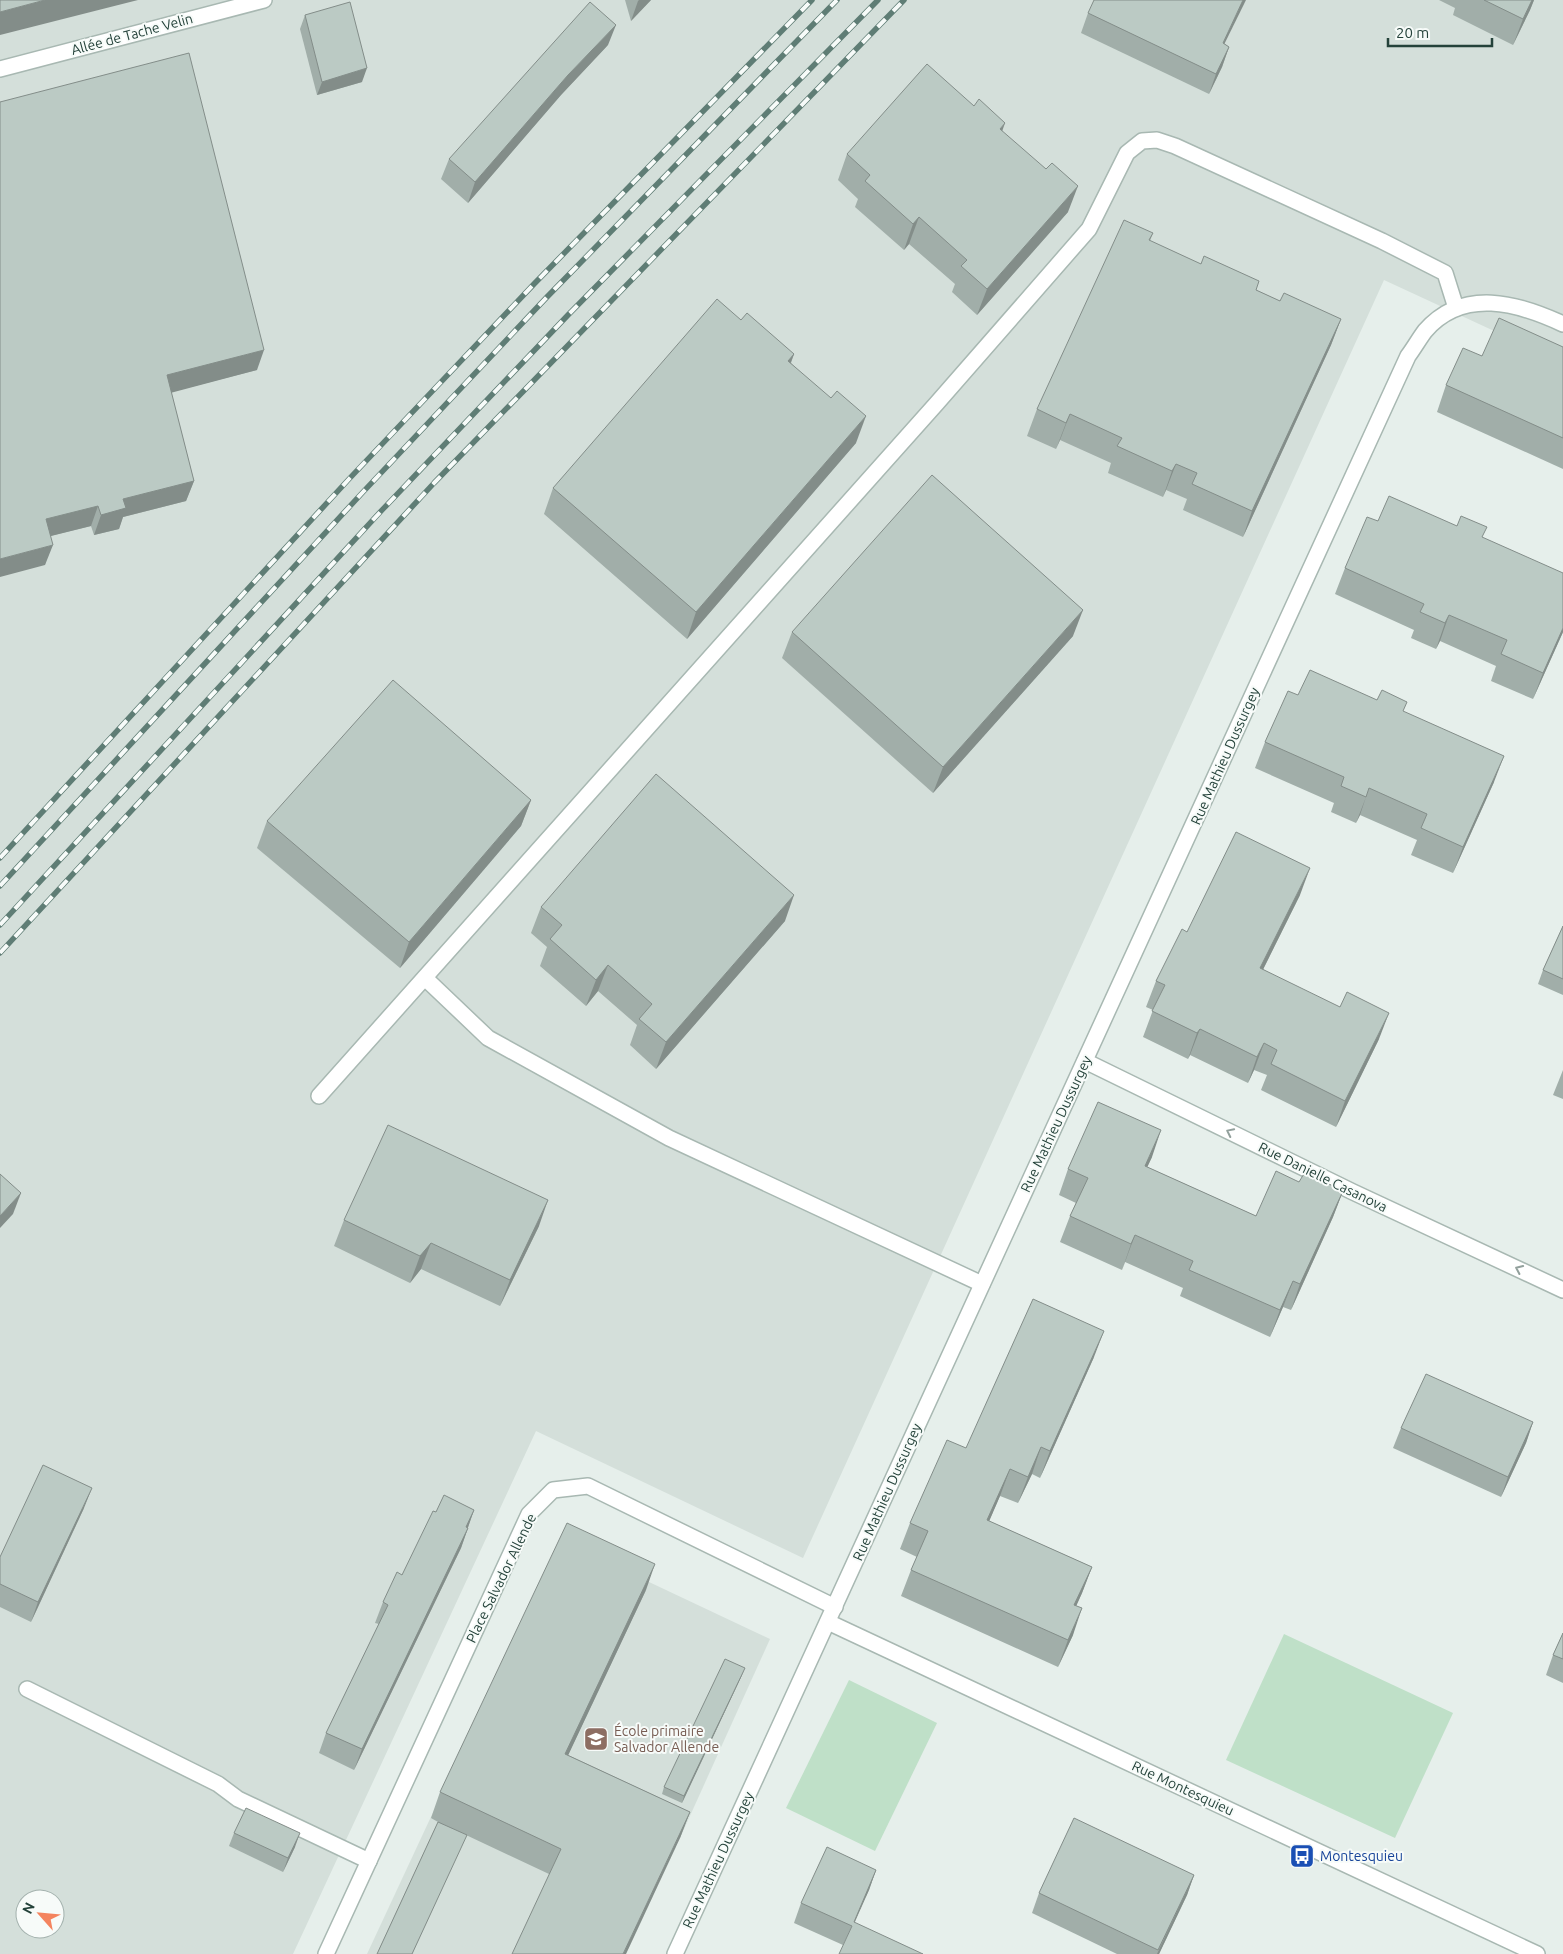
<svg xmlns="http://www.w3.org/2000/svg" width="1563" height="1954" font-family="Ubuntu,sans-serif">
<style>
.built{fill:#d4dfda;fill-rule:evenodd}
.green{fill:#bfe0c8}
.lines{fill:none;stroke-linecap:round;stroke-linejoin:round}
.minor-casing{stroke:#a8b8b2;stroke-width:18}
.minor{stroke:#fff;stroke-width:15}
.rail-casing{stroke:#5f7d75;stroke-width:5.5}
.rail{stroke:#f7fbf9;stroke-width:4;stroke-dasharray:11;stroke-linecap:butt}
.wall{fill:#a1aea9}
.shaded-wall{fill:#838d89}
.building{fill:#bbcac4;stroke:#838d89}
.oneway{stroke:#92a09c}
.labels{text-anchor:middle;stroke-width:4;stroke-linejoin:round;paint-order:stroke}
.street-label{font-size:14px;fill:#24423a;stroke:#f7fbf9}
.education-label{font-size:14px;fill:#785e54;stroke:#f7fbf9;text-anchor:start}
.transit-label{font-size:14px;fill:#164399;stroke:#f7fbf9;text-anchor:start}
</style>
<rect width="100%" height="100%" fill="#e6efeb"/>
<g class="built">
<path d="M 0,0 L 1563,0 L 1563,363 L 1384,280 L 803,1558 L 536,1431 L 293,1954 L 0,1954 ZM 25,1899 L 55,1899 L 55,1929 L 25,1929 Z"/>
<path d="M 560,1540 L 770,1639 L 680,1838 L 626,1954 L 367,1954 Z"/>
</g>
<g class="green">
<path d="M 1284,1634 L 1453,1713 L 1395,1838 L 1226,1760 Z"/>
<path d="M 849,1680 L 937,1723 L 875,1851 L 786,1808 Z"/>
</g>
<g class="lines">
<defs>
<g id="minor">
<path d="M 0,69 L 264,0"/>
<path d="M 425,978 L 488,1038 L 669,1138 L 982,1284"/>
<path d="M 1085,1061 L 1353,1192 L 1563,1290"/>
<path d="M 319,1096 L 937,403 L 1089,229 L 1127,153 L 1142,141 L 1157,140 L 1175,146 L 1382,241 L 1445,273 L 1456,308"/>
<path d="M 828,1622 L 1537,1954"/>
<path d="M 27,1689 L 218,1784 L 238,1799 L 369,1861"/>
<path d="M 326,1954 L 529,1514 L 553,1490 L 588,1486 L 835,1607"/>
<path d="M 675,1954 L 1408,356 C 1414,348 1419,339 1425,331 C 1463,287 1518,303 1563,324"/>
</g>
</defs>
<use href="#minor" class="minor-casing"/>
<use href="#minor" class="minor"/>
<defs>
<g id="rail">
<path d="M 0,858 L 349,479 L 534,284 L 812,0"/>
<path d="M 0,886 L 363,492 L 547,297 L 837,0"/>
<path d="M 0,925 L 383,509 L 568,315 L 878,0"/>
<path d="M 0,953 L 434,483 L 904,0"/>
</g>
</defs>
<use href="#rail" class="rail-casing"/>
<use href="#rail" class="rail"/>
</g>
<g class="wall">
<path d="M 625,0 L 651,0 L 631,21 Z"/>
<path d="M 1439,0 L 1534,0 L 1530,10 L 1513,45 L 1453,15 L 1455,8 Z"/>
<path d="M 1088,13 L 1225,44 L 1229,47 L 1222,67 L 1209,94 L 1081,33 Z"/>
<path d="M 305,15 L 362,82 L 317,95 L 300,29 Z"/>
<path d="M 608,45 L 561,95 L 468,203 L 441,179 L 449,159 Z"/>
<path d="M 0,102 L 257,370 L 171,392 L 194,481 L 186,501 L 123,517 L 119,529 L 94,535 L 91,526 L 50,536 L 45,565 Z"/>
<path d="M 1002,131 L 1068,212 L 977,315 L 952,292 L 955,284 L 909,244 L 904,250 L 855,207 L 858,199 L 838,180 L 847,154 Z"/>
<path d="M 1153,233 L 1150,241 L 1280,301 L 1341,319 L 1331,345 L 1243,537 L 1183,510 L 1187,499 L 1166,490 L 1163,497 L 1108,473 L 1111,463 L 1060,440 L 1056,449 L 1027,436 L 1037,409 Z"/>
<path d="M 741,320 L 794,354 L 791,363 L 856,443 L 687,639 L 544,514 L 553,488 Z"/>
<path d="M 1563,347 L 1563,469 L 1437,412 L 1446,385 L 1482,356 Z"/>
<path d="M 1378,521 L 1483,538 L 1563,632 L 1533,699 L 1491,681 L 1496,666 L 1440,641 L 1436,649 L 1411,638 L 1414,630 L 1335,594 L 1345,568 Z"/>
<path d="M 792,632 L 1073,636 L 933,793 L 782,658 Z"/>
<path d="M 1298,695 L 1403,712 L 1494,782 L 1453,873 L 1411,855 L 1417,840 L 1360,815 L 1356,823 L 1331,812 L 1334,803 L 1255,768 L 1265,742 Z"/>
<path d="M 531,800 L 521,826 L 400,968 L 257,848 L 267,821 Z"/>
<path d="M 1300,895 L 1263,969 L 1379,1039 L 1336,1127 L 1261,1090 L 1267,1075 L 1254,1070 L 1248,1083 L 1190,1055 L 1188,1059 L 1143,1037 L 1153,1010 L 1146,1007 L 1156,981 L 1187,932 Z"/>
<path d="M 541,907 L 785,921 L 656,1069 L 630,1045 L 637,1025 L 598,991 L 586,1006 L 540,966 L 547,947 L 531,933 Z"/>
<path d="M 1563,926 L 1563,995 L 1538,984 L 1543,970 Z"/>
<path d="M 1563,1070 L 1563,1099 L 1553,1095 Z"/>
<path d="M 1152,1157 L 1147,1167 L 1256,1216 L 1299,1182 L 1343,1191 L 1333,1217 L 1291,1310 L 1283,1307 L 1270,1337 L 1180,1296 L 1183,1288 L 1125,1262 L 1122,1270 L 1060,1242 L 1070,1216 L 1076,1203 L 1059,1195 L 1068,1169 Z"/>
<path d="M 344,1220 L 539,1226 L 500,1306 L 421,1269 L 410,1283 L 334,1246 Z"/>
<path d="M 1094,1357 L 1040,1478 L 1032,1474 L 1018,1503 L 1000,1496 L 989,1521 L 1092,1567 L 1082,1593 L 1076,1606 L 1073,1635 L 1058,1667 L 901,1596 L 911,1570 L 917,1557 L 900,1549 L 910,1523 L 966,1448 Z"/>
<path d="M 1533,1422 L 1526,1443 L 1501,1497 L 1393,1448 L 1401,1428 Z"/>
<path d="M 84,1508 L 31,1622 L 0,1607 L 0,1557 Z"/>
<path d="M 474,1510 L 461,1548 L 354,1770 L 319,1753 L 326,1733 L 379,1624 L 375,1623 L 383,1602 L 402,1575 L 436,1512 Z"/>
<path d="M 646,1590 L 568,1755 L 690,1812 L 680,1838 L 549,1874 L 466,1835 L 412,1954 L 377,1954 L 438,1822 L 431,1818 L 440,1792 Z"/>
<path d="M 1563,1633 L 1563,1683 L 1546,1675 L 1553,1655 Z"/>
<path d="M 742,1675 L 682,1803 L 662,1794 L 664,1787 Z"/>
<path d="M 234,1833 L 295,1847 L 283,1872 L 229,1846 Z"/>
<path d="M 876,1870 L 869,1890 L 843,1945 L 794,1923 L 801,1903 Z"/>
<path d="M 1194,1875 L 1187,1895 L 1159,1954 L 1117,1954 L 1032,1913 L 1039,1893 Z"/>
</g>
<g class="shaded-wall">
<path d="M 45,0 L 138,0 L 0,35 L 0,12 Z"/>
<path d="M 639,0 L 651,0 L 631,21 L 638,1 Z"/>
<path d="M 1243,0 L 1246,0 L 1215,63 L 1223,43 Z"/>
<path d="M 1532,0 L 1534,0 L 1530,10 L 1513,45 L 1523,19 Z"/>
<path d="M 616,25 L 608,45 L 561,95 L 468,203 L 475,182 L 568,75 Z"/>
<path d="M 1229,47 L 1222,67 L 1209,94 L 1216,74 Z"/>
<path d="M 367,68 L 362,82 L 317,95 L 322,82 Z"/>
<path d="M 1005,123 L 996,149 L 1000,129 Z"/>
<path d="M 1078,186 L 1068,212 L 977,315 L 987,289 Z"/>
<path d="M 919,217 L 909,244 L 904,250 L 913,224 Z"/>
<path d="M 1341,319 L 1331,345 L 1243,537 L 1252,511 Z"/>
<path d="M 264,350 L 257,370 L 159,396 L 167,375 Z"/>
<path d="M 794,354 L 784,380 L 788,361 Z"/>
<path d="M 1070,414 L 1060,440 L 1056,449 L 1066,423 Z"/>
<path d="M 866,416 L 856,443 L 687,639 L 696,612 Z"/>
<path d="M 1176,464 L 1166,490 L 1163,497 L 1172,471 Z"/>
<path d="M 194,481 L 186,501 L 123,517 L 119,529 L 94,535 L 101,515 L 123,499 Z"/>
<path d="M 98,506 L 91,526 L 39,539 L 46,519 Z"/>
<path d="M 53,545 L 45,565 L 0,577 L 0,559 Z"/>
<path d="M 1083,610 L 1073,636 L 933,793 L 943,767 Z"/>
<path d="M 1449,615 L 1440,641 L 1436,649 L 1445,623 Z"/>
<path d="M 1563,628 L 1563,632 L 1533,699 L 1543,673 Z"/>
<path d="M 1504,756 L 1494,782 L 1453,873 L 1463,847 Z"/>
<path d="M 1369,788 L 1360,815 L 1356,823 L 1366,797 Z"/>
<path d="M 531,800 L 521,826 L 400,968 L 409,942 Z"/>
<path d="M 1310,868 L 1300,895 L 1251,994 L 1260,968 Z"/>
<path d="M 794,895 L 785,921 L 656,1069 L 666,1042 Z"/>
<path d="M 608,965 L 598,991 L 586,1006 L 596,980 Z"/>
<path d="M 1389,1013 L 1379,1039 L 1336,1127 L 1345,1101 Z"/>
<path d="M 1200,1029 L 1190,1055 L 1188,1059 L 1197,1033 Z"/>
<path d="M 1264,1043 L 1254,1070 L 1248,1083 L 1257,1057 Z"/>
<path d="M 1161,1130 L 1152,1157 L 1135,1193 L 1145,1166 Z"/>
<path d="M 1343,1191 L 1333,1217 L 1291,1310 L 1300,1284 Z"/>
<path d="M 21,1193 L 13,1214 L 0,1228 L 0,1216 Z"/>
<path d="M 548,1200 L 539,1226 L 500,1306 L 510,1280 Z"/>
<path d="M 1135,1235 L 1125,1262 L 1122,1270 L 1131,1244 Z"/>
<path d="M 431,1243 L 421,1269 L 410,1283 L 420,1256 Z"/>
<path d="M 1293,1281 L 1283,1307 L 1270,1337 L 1280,1310 Z"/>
<path d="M 1104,1331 L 1094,1357 L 1040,1478 L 1050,1451 Z"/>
<path d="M 1533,1422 L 1526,1443 L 1501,1497 L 1508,1477 Z"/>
<path d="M 1041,1447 L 1032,1474 L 1018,1503 L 1028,1477 Z"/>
<path d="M 1010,1469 L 1000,1496 L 978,1547 L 987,1520 Z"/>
<path d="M 92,1488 L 84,1508 L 31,1622 L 38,1602 Z"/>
<path d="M 474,1510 L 467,1530 L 466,1527 Z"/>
<path d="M 468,1528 L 461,1548 L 354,1770 L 362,1749 Z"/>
<path d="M 655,1564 L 646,1590 L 556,1781 L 565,1754 Z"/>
<path d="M 1092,1567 L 1082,1593 L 1065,1631 L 1074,1605 Z"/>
<path d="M 1082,1608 L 1073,1635 L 1058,1667 L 1068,1640 Z"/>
<path d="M 745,1668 L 742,1675 L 682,1803 L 684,1796 Z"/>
<path d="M 690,1812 L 680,1838 L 626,1954 L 623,1954 Z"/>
<path d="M 300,1833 L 295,1847 L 283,1872 L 288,1858 Z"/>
<path d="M 876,1870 L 869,1890 L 846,1942 L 854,1922 Z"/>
<path d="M 1194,1875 L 1187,1895 L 1159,1954 L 1157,1954 Z"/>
</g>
<g class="building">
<path d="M 0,0 L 45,0 L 0,12 Z"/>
<path d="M 1094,0 L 1243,0 L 1223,43 L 1229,47 L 1216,74 L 1088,13 Z"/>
<path d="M 1484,0 L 1532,0 L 1523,19 Z"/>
<path d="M 350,2 L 367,68 L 322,82 L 305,15 Z"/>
<path d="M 590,2 L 616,25 L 568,75 L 475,182 L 449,159 Z"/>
<path d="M 189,53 L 264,350 L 167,375 L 194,481 L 123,499 L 126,508 L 101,515 L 98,506 L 46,519 L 53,545 L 0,559 L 0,102 Z"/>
<path d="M 927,64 L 974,106 L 979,99 L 1005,123 L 1000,129 L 1046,169 L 1052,163 L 1078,186 L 987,289 L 961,266 L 967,260 L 919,217 L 913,224 L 865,181 L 870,175 L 847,154 Z"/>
<path d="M 1124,220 L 1153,233 L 1149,240 L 1201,264 L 1204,256 L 1259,281 L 1256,290 L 1280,301 L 1284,293 L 1341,319 L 1252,511 L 1192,484 L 1197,473 L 1176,464 L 1172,471 L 1117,446 L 1122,438 L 1070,414 L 1066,423 L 1037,409 Z"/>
<path d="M 717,299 L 741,320 L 747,313 L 794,354 L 788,361 L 831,398 L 837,391 L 866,416 L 696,612 L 553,488 Z"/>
<path d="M 1499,318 L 1563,347 L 1563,438 L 1446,385 L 1463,348 L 1482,356 Z"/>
<path d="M 932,475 L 1083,610 L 943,767 L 792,632 Z"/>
<path d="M 1389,496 L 1457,526 L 1461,516 L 1487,527 L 1482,537 L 1563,573 L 1563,628 L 1543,673 L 1501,654 L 1507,640 L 1449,615 L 1445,623 L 1420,612 L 1424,604 L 1345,568 L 1367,517 L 1378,521 Z"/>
<path d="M 1310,670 L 1377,700 L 1382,690 L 1407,702 L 1403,711 L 1504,756 L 1463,847 L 1421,828 L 1427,814 L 1369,788 L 1366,797 L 1341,786 L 1344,777 L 1265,742 L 1288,691 L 1298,695 Z"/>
<path d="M 393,680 L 531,800 L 409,942 L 267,821 Z"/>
<path d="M 656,774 L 794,895 L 666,1042 L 639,1019 L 652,1004 L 608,965 L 596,980 L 550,939 L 562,925 L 541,907 Z"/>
<path d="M 1236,832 L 1310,868 L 1260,968 L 1340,1007 L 1347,992 L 1389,1013 L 1345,1101 L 1271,1064 L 1277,1050 L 1264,1043 L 1257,1057 L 1200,1029 L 1197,1033 L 1152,1011 L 1165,985 L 1156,981 L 1182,929 L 1187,932 Z"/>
<path d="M 1563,926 L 1563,979 L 1543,970 Z"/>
<path d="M 1098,1102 L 1161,1130 L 1145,1166 L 1256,1216 L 1276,1171 L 1299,1182 L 1305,1172 L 1343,1191 L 1300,1284 L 1293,1281 L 1280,1310 L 1189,1270 L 1193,1261 L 1135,1235 L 1131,1244 L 1070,1216 L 1088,1178 L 1068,1169 Z"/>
<path d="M 388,1125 L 548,1200 L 510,1280 L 431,1243 L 420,1256 L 344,1220 Z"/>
<path d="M 0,1174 L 21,1193 L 0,1216 Z"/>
<path d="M 1033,1299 L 1104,1331 L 1050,1451 L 1041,1447 L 1028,1477 L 1010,1469 L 987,1520 L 1092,1567 L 1074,1605 L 1082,1608 L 1068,1640 L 911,1570 L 928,1531 L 910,1523 L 947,1440 L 966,1448 Z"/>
<path d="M 1426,1374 L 1533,1422 L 1508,1477 L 1401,1428 Z"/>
<path d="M 43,1465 L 92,1488 L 38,1602 L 0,1584 L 0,1557 Z"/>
<path d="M 444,1495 L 474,1510 L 466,1527 L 468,1528 L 362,1749 L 326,1733 L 388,1605 L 383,1602 L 397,1572 L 402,1575 L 433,1511 L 436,1512 Z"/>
<path d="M 567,1523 L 655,1564 L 565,1754 L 690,1812 L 623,1954 L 512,1954 L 561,1849 L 440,1792 Z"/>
<path d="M 1563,1633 L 1563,1659 L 1553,1655 Z"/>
<path d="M 725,1659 L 745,1668 L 684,1796 L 664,1787 Z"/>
<path d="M 246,1808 L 300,1833 L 288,1858 L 234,1833 Z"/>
<path d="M 1074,1818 L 1194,1875 L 1158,1950 L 1039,1893 Z"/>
<path d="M 438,1822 L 467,1835 L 412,1954 L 377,1954 Z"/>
<path d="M 827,1847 L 876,1870 L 854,1922 L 923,1954 L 839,1954 L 852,1926 L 801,1903 Z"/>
</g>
<defs><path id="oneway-chevron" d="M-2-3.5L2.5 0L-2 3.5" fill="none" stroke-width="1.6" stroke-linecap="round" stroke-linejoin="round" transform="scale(1.25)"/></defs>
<g class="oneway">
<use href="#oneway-chevron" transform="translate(1230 1132) rotate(-154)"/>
<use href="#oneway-chevron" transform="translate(1519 1269) rotate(-155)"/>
</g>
<defs>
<symbol id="school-square" viewBox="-11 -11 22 22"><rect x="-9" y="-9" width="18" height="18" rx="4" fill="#8d6e63" stroke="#f7fbf9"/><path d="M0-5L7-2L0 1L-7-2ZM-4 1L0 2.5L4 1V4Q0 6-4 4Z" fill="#fff"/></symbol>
<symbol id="bus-square" viewBox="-11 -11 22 22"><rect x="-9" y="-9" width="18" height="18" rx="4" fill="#1a4fb4" stroke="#f7fbf9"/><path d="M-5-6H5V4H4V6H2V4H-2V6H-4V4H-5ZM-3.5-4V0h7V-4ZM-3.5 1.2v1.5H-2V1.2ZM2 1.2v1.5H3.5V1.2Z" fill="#fff"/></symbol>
</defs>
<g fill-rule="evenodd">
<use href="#school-square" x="582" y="1725" width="28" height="28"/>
<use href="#bus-square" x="1288" y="1842" width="28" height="28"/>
</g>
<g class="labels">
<g class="street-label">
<text transform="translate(132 34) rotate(-15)" y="5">Allée de Tache Velin</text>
<text transform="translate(1225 756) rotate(-66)" y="5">Rue Mathieu Dussurgey</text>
<text transform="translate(1056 1124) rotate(-65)" y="5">Rue Mathieu Dussurgey</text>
<text transform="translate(1323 1177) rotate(26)" y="5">Rue Danielle Casanova</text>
<text transform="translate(887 1492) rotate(-66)" y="5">Rue Mathieu Dussurgey</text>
<text transform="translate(501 1578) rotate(-64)" y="5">Place Salvador Allende</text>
<text transform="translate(1183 1788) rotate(25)" y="5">Rue Montesquieu</text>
<text transform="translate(718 1860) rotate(-65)" y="5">Rue Mathieu Dussurgey</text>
</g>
<g class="education-label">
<text x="614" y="1736">École primaire<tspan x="614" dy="16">Salvador Allende</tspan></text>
</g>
<g class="transit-label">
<text x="1320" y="1861">Montesquieu</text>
</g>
</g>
<g transform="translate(40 1914) rotate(297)"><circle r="24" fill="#f7fbf9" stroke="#a3b1ad"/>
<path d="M0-4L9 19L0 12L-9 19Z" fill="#f4845f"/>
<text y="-8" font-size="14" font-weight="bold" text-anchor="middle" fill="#24423a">N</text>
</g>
<path d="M1388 38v8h104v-8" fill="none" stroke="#24423a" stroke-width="2.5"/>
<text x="1396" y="38" font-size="15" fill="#24423a" stroke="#f7fbf9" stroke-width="4" paint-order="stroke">20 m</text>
</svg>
